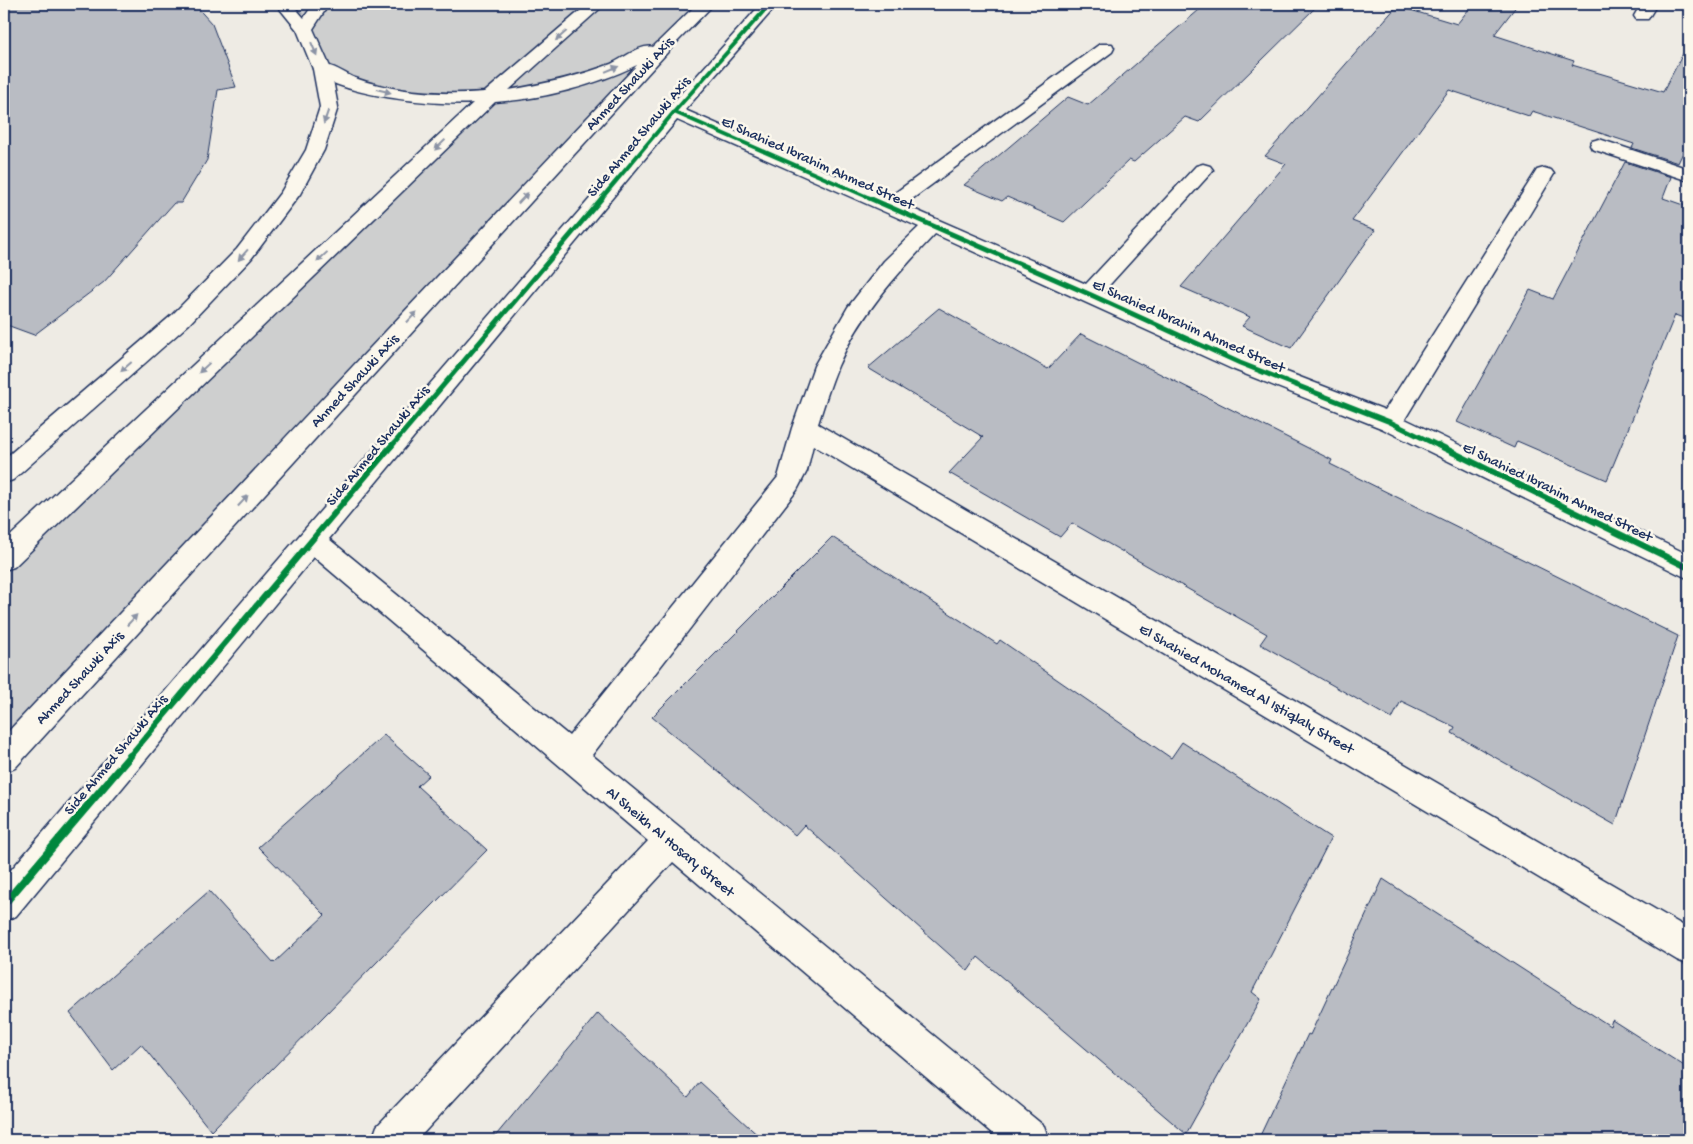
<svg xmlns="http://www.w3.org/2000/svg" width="1693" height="1144" font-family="'Gochi Hand',sans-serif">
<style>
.green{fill:#cecfcf;stroke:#747f96}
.building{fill:#b9bcc3;stroke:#1b2f5e}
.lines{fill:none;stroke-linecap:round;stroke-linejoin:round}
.minor-casing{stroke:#1b2f5e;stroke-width:3}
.major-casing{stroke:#1b2f5e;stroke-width:3}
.minor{fill:#fbf7ec;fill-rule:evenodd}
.major{fill:#fbf7ec;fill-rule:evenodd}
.cycleway-far3-casing{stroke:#fbf7ec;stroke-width:5.5}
.cycleway-far2-casing{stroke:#fbf7ec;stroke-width:8}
.cycleway-far1-casing{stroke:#fbf7ec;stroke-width:9}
.cycleway-casing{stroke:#fbf7ec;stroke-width:11}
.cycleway-far3{stroke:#00873e;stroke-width:4}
.cycleway-far2{stroke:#00873e;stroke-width:5}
.cycleway-far1{stroke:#00873e;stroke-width:6}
.cycleway{stroke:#00873e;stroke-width:8}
.oneway{fill:#8b93a5}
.labels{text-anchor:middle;stroke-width:5;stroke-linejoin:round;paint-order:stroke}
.street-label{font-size:15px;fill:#1b2f5e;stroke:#fbf7ec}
</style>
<rect width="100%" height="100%" fill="#eeebe4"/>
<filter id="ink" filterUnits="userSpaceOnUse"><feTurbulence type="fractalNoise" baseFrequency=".02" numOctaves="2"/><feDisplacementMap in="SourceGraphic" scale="10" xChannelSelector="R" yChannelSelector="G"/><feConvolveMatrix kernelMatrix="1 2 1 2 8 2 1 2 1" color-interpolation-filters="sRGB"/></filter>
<g filter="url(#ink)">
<path class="green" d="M 284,4 L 706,4 L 669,40 L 4,758 L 4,558 L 490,98 L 394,94 L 322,69 L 305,29 Z"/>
<g class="building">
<path d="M 4,4 L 194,4 L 212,24 L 236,87 L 218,90 L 207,160 L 181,203 L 174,203 L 104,282 L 34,335 L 4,324 Z"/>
<path d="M 1206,4 L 1319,4 L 1199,122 L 1185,117 L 1134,162 L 1129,160 L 1064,222 L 1007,197 L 1002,201 L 964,185 L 1068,97 L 1088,105 Z"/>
<path d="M 1473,4 L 1518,4 L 1494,35 L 1574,61 L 1572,65 L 1663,92 L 1689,42 L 1689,140 L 1678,163 L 1632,148 L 1634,144 L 1532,111 L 1529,116 L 1449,90 L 1352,221 L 1375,230 L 1291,348 L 1242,326 L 1250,317 L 1181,287 L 1286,164 L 1265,156 L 1397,6 L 1457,24 Z"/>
<path d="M 1625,162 L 1671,177 L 1663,198 L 1689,207 L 1689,320 L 1675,315 L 1607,480 L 1517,441 L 1514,448 L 1457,422 L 1530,290 L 1553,299 Z"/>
<path d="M 939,308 L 1048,369 L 1081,334 L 1332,460 L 1330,464 L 1678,636 L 1615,825 L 1452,733 L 1455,727 L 1401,701 L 1392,719 L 1260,644 L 1267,634 L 1072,523 L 1060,537 L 949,473 L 983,437 L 868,368 Z"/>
<path d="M 832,537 L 997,644 L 1000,640 L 1171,758 L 1182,742 L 1331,838 L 1252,992 L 1261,999 L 1186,1134 L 978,957 L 968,971 L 804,825 L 795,835 L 652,717 Z"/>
<path d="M 384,735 L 429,775 L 417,786 L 487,850 L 211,1131 L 141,1044 L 113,1070 L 70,1013 L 209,891 L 274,963 L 325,915 L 258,847 Z"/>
<path d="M 1383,879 L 1610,1026 L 1612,1020 L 1689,1069 L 1689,1140 L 1258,1140 L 1308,1034 L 1310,1035 Z"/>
<path d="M 598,1013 L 688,1097 L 700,1082 L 763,1140 L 492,1140 Z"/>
</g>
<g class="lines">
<defs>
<g id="minor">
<path d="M 276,4 L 292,4 L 304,18 L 313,4 L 329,4 L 313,29 L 331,69 L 338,107 L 324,150 L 300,194 L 251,259 L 188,325 L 13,480 L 4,483 L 4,459 L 172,315 L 237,249 L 281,192 L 306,150 L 320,107 L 313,69 L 297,30 Z"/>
<path d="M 761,4 L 778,4 L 685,110 L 888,198 L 1100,44 L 1112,44 L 1114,48 L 1112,52 L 904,205 L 1086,284 L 1196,166 L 1203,164 L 1210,166 L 1213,170 L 1210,174 L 1103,292 L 1248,357 L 1385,410 L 1537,170 L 1544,168 L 1551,170 L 1554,174 L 1405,419 L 1689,555 L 1689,579 L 1381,428 L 1232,369 L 935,234 C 897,274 860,315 838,366 C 830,385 824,405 818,424 L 1689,929 L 1689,965 L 1677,960 L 813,445 L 807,471 L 797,490 L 592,755 L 1044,1126 L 1049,1140 L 1000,1140 L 673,862 L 417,1140 L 372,1140 L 377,1126 L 648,841 L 314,557 L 16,916 L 4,921 L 4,878 L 668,108 ZM 677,120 L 919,227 L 884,261 L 848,307 L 814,366 L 792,428 L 778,477 L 569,736 L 329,539 Z"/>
<path d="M 1641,4 L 1657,4 L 1648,19 L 1636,19 L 1634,16 Z"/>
<path d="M 1599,139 L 1689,169 L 1689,181 L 1592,149 L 1590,145 L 1592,141 Z"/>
</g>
<path id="major" d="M 588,4 L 605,4 L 509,90 C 544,84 577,77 611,64 C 623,59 640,44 653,47 L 697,4 L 714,4 L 675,44 L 15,768 L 4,773 L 4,736 L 637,65 C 594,86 543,99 495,102 L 14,567 L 4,570 L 4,542 L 473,103 C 441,106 332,96 313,69 L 316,65 C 330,62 343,73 355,78 C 397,93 442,95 485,92 Z"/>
</defs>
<use href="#minor" class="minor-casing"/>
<use href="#major" class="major-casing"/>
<use href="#minor" class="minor"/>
<use href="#major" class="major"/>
<defs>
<g id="cycleway-far3">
<path d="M 674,112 L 872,199"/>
<path d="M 601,199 L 674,112 L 770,4"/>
</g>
<g id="cycleway-far2">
<path d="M 869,198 L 1089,294 L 1240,363 L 1390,422 L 1441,447"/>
<path d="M 391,447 L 602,198"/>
</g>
<g id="cycleway-far1">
<path d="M 1438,445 L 1689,568"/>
<path d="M 129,757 L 392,445"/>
</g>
<path id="cycleway" d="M 4,904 L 130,756"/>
</defs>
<use href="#cycleway-far3" class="cycleway-far3-casing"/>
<use href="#cycleway-far2" class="cycleway-far2-casing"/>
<use href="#cycleway-far1" class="cycleway-far1-casing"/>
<use href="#cycleway" class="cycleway-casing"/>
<use href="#cycleway-far3" class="cycleway-far3"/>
<use href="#cycleway-far2" class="cycleway-far2"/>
<use href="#cycleway-far1" class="cycleway-far1"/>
<use href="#cycleway" class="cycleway"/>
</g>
<defs><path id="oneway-solid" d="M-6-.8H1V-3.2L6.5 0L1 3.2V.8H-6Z" transform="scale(1.25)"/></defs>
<g class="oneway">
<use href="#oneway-solid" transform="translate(561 36) rotate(139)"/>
<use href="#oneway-solid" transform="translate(314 49) rotate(67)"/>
<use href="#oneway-solid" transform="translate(612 69) rotate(-22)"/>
<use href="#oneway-solid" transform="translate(384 91) rotate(14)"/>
<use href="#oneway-solid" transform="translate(326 117) rotate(109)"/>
<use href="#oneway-solid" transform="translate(440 145) rotate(136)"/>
<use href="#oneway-solid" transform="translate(523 198) rotate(-47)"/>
<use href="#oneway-solid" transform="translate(243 255) rotate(131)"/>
<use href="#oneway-solid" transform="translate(322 257) rotate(137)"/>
<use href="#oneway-solid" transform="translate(412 317) rotate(-47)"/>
<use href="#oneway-solid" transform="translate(126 367) rotate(139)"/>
<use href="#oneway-solid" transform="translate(204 368) rotate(137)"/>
<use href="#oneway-solid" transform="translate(243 501) rotate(-47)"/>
<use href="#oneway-solid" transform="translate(132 620) rotate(-47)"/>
</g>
</g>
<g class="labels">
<g class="street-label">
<text transform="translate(629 83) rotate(-47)" y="5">Ahmed Shawki Axis</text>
<text transform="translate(638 136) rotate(-50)" y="5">Side Ahmed Shawki Axis</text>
<text transform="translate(818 162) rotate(24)" y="5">El Shahied Ibrahim Ahmed Street</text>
<text transform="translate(1189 325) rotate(24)" y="5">El Shahied Ibrahim Ahmed Street</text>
<text transform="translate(354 380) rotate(-47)" y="5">Ahmed Shawki Axis</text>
<text transform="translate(377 445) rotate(-50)" y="5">Side Ahmed Shawki Axis</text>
<text transform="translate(1558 491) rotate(26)" y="5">El Shahied Ibrahim Ahmed Street</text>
<text transform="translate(79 677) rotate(-47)" y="5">Ahmed Shawki Axis</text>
<text transform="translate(1247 688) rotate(30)" y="5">El Shahied Mohamed Al Istiqlaly Street</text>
<text transform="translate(115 754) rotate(-50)" y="5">Side Ahmed Shawki Axis</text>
<text transform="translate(671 841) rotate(40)" y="5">Al Sheikh Al Hosary Street</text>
</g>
</g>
<rect width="1693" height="1144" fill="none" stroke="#fbf7ec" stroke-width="20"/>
<rect x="10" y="10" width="1673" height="1124" fill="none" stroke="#1b2f5e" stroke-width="2" filter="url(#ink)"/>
</svg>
